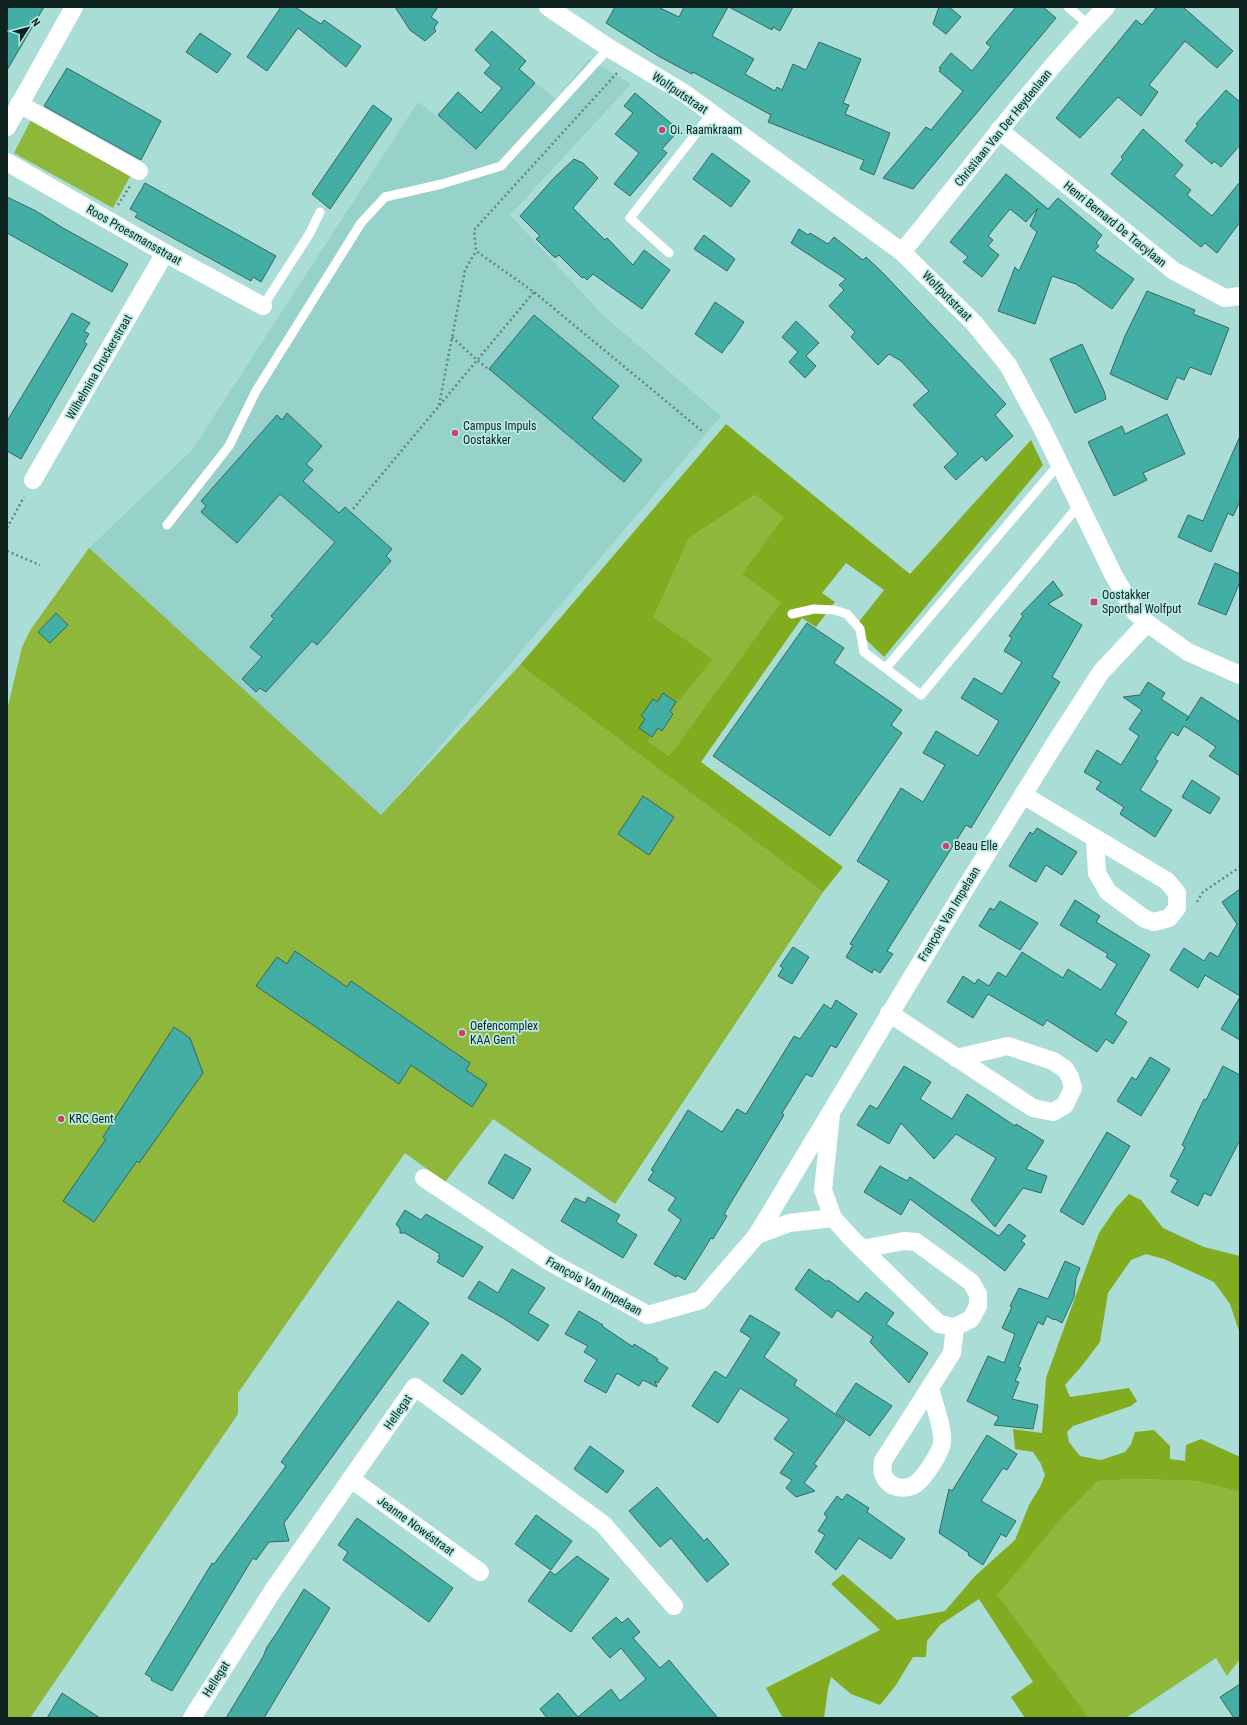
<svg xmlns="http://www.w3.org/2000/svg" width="1247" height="1725" font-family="'Roboto Condensed',sans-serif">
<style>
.built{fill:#96d1ca}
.green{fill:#8eb73c}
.forest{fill:#81ac20;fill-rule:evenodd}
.building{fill:#43afa4;stroke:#376661}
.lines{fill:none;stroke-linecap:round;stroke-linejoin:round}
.path{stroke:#628682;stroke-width:2.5;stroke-dasharray:2 3;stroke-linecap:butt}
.lane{stroke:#fff;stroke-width:9}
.street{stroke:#fff;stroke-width:18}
.poi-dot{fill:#ce406c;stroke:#b8ebe4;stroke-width:1.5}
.labels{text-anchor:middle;stroke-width:3.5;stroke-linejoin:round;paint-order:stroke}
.street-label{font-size:12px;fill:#0f2321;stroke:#b8ebe4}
.poi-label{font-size:12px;fill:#0f2321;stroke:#b8ebe4;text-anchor:start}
</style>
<rect width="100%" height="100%" fill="#abddd7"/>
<path class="built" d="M 589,59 L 631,84 L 510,215 L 603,315 L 721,416 L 381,816 L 89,548 L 192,450 L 418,102 L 449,125 L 476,148 L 535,83 L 556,99 Z"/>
<g class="green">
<path d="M 32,118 L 132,173 L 113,208 L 14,153 Z"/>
<path d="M 755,495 L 785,517 L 781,602 L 669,756 L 646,741 L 713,659 L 654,617 L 689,538 Z"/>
<path d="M 89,548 L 381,815 L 520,665 L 823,892 L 615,1204 L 493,1119 L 445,1182 L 405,1153 L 238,1393 L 238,1414 L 30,1718 L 7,1718 L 7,710 L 22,647 L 31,629 Z"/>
<path d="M 1135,1479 L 1196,1481 L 1240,1492 L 1240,1659 L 1227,1676 L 1216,1658 L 1126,1718 L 1089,1718 L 996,1595 L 1063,1517 L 1098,1481 Z"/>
</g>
<g class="forest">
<path d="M 726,424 L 910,574 L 1031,440 L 1043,465 L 884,657 L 854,628 L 884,590 L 846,563 L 822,593 L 835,602 L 816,627 L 802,618 L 701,762 L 843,867 L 823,892 L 520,665 ZM 755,495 L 784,517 L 742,574 L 781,602 L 669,756 L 647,741 L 713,659 L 654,617 L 689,538 Z"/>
<path d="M 1129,1194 L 1141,1200 L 1163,1228 L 1204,1247 L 1240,1256 L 1240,1334 L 1230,1304 L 1214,1282 L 1164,1259 L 1146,1254 L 1131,1260 L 1108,1293 L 1100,1342 L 1081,1367 L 1065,1385 L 1070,1397 L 1129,1388 L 1137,1401 L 1131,1406 L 1073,1426 L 1067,1432 L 1069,1442 L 1080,1456 L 1101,1460 L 1125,1452 L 1131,1444 L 1135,1432 L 1154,1430 L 1170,1446 L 1170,1459 L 1185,1461 L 1186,1445 L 1201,1439 L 1240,1457 L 1240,1492 L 1196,1481 L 1135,1479 L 1098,1481 L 1063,1517 L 997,1595 L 1089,1718 L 1025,1718 L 1011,1697 L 1033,1682 L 979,1599 L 940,1625 L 927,1641 L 926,1657 L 913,1657 L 896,1685 L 880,1705 L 851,1694 L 831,1677 L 828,1689 L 824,1718 L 783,1718 L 766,1688 L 880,1630 L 831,1584 L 843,1574 L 897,1620 L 945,1611 L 975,1576 L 1015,1540 L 1029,1505 L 1040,1487 L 1045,1475 L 1041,1464 L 1033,1452 L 1015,1449 L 1013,1429 L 1042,1433 L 1046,1378 L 1081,1281 L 1099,1233 L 1116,1208 Z"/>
</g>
<g class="building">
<path d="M 7,7 L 44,7 L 7,70 Z"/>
<path d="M 281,7 L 295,7 L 321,24 L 324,20 L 361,46 L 346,67 L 298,28 L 267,71 L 247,57 Z"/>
<path d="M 395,7 L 438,7 L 431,17 L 438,22 L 434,28 L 436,31 L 425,41 L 410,30 Z"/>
<path d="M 615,7 L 658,7 L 679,17 L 684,7 L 728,7 L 712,36 L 754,59 L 745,74 L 775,91 L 777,87 L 782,90 L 793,64 L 806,70 L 819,42 L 861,59 L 843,103 L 849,105 L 845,114 L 890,133 L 874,175 L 860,169 L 864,160 L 768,122 L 771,115 L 693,72 L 692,74 L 660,57 L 606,23 Z"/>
<path d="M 729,7 L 793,7 L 780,31 L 773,27 L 772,30 Z"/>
<path d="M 939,7 L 949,7 L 961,17 L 946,34 L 933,24 Z"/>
<path d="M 1016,7 L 1043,7 L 1056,18 L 913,189 L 883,178 L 926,127 L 931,130 L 963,91 L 939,71 L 941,69 L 939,68 L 951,53 L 972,71 L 991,47 L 986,43 Z"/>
<path d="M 1157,7 L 1183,7 L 1233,51 L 1217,68 L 1185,41 L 1149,85 L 1158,92 L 1141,116 L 1118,97 L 1080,138 L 1056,118 L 1136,20 L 1142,25 Z"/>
<path d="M 492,31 L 526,61 L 519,69 L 535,83 L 476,149 L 438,115 L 458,92 L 481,113 L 502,88 L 484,73 L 491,65 L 475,50 Z"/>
<path d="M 200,33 L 231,54 L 217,73 L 186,52 Z"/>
<path d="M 67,68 L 161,121 L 141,160 L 44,106 Z"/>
<path d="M 1226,90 L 1240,102 L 1240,145 L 1221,167 L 1214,161 L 1212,164 L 1185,141 L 1198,125 L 1196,124 Z"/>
<path d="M 635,93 L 679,130 L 662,149 L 667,153 L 630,196 L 614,184 L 639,153 L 615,134 L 633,113 L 624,106 Z"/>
<path d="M 373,105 L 392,119 L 330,209 L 312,194 Z"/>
<path d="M 1143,129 L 1183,165 L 1174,176 L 1191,190 L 1187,195 L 1212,216 L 1240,182 L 1240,222 L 1217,253 L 1205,243 L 1201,247 L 1111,174 L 1123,159 L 1121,157 Z"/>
<path d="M 712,153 L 750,181 L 731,207 L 693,179 Z"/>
<path d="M 574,159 L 583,163 L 598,178 L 573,208 L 605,240 L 607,238 L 633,265 L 644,250 L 670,270 L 642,309 L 593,274 L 587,280 L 584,277 L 582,278 L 559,255 L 555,258 L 536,239 L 540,236 L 520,216 L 553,179 Z"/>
<path d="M 1006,174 L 1048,209 L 1058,198 L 1102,235 L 1096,243 L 1099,246 L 1094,251 L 1134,279 L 1112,309 L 1076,284 L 1052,276 L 1035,324 L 998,311 L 1015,267 L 1019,271 L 1037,232 L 1030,226 L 1038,208 L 1026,222 L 1010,209 L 988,236 L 993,240 L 988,246 L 999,255 L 982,277 L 963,262 L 968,257 L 950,242 Z"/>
<path d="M 145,183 L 276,256 L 261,282 L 253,277 L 251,281 L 135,217 L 138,213 L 130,209 Z"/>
<path d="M 7,197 L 36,211 L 63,228 L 128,264 L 112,292 L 7,233 Z"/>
<path d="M 799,229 L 808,235 L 810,233 L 828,244 L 834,237 L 863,260 L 866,257 L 883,273 L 1006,404 L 995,415 L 1013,436 L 986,461 L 982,456 L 956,480 L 944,467 L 958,454 L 913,405 L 929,391 L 901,361 L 889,354 L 878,365 L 851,337 L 855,332 L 829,306 L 844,290 L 839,285 L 846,279 L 791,243 Z"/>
<path d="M 704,235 L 735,259 L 727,271 L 694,249 Z"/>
<path d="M 1147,291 L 1195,310 L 1193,314 L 1229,328 L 1211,375 L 1190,367 L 1184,380 L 1177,377 L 1167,400 L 1110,374 L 1125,336 Z"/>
<path d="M 715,302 L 744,322 L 730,343 L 729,343 L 722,353 L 695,334 Z"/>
<path d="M 72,313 L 90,323 L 84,331 L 89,334 L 84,342 L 87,344 L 21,459 L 7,451 L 7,421 Z"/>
<path d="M 534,315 L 619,386 L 592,418 L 642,460 L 624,482 L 489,369 Z"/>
<path d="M 796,321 L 819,343 L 806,356 L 816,366 L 805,378 L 789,362 L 798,352 L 782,337 Z"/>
<path d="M 1082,344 L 1104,391 L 1106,399 L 1075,413 L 1050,359 Z"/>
<path d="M 287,413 L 322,446 L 306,464 L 313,470 L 303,481 L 339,513 L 345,507 L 392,549 L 386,556 L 391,561 L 317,645 L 312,641 L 266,692 L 260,688 L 256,692 L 242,679 L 262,657 L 250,647 L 274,619 L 271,616 L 335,542 L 280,494 L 237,543 L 201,512 L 206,506 L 201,501 L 277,415 L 282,420 Z"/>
<path d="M 1167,414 L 1185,454 L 1143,473 L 1147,480 L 1114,496 L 1088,442 L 1122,426 L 1125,434 Z"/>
<path d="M 1240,436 L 1240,501 L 1233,516 L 1228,513 L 1211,552 L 1178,537 L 1188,515 L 1203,521 Z"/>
<path d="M 1215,563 L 1240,574 L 1240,582 L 1226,615 L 1198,604 Z"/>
<path d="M 1053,581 L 1063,595 L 1048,604 L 1082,625 L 1052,677 L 1060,682 L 971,828 L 966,825 L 887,951 L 893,954 L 880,973 L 874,969 L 872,973 L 846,957 L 853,945 L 850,944 L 889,881 L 857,861 L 901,788 L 923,802 L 945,765 L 923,753 L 936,731 L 978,756 L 999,721 L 961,698 L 974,678 L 1002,694 L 1022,662 L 1004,651 L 1012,638 L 1009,636 L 1023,616 L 1021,614 Z"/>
<path d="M 56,613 L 68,625 L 50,643 L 38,632 Z"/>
<path d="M 807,623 L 844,648 L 834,663 L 902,710 L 891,725 L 902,733 L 830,836 L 713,756 Z"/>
<path d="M 1148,682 L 1165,693 L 1161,699 L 1189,717 L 1186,721 L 1201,697 L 1240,722 L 1240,776 L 1209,756 L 1216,747 L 1200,736 L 1184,726 L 1178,736 L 1172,732 L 1155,759 L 1158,761 L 1140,790 L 1172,810 L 1155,837 L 1120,814 L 1124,807 L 1096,789 L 1101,782 L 1084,772 L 1097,750 L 1121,765 L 1139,736 L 1129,729 L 1142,710 L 1123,697 L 1140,695 Z"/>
<path d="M 663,693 L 676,702 L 670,711 L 673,714 L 662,731 L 658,728 L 652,737 L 639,728 L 645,719 L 641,716 L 653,699 L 657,702 Z"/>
<path d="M 1192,780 L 1220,798 L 1210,814 L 1182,797 Z"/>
<path d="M 643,796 L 674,817 L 649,855 L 618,834 Z"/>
<path d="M 1037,828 L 1077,852 L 1062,875 L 1046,865 L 1036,882 L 1009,866 L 1030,832 L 1033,834 Z"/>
<path d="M 1240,889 L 1240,996 L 1205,975 L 1198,988 L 1170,970 L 1184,948 L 1204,961 L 1210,952 L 1218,957 L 1237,924 L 1222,902 Z"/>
<path d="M 1075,900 L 1100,916 L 1096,922 L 1150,955 L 1115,1014 L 1127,1022 L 1113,1044 L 1106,1039 L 1097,1052 L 1047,1020 L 1043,1026 L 988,994 L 973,1018 L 947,1002 L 963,976 L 975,984 L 978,979 L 989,986 L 998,972 L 1006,977 L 1022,952 L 1063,978 L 1068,969 L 1101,990 L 1117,964 L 1106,957 L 1108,954 L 1060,925 Z"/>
<path d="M 1000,901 L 1038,923 L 1020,950 L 979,926 L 990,908 L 994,910 Z"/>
<path d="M 793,947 L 809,957 L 792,984 L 778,976 L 783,968 L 780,966 Z"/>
<path d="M 295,951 L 347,987 L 351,981 L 470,1063 L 466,1070 L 487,1084 L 472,1107 L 411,1065 L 399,1084 L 256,986 L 277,957 L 287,964 Z"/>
<path d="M 1240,997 L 1240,1040 L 1221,1029 Z"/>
<path d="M 836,1000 L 857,1014 L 836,1048 L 831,1045 L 812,1077 L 806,1074 L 782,1113 L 784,1115 L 724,1214 L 727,1216 L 713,1239 L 711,1238 L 685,1280 L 677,1275 L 676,1277 L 654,1264 L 681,1220 L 668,1210 L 676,1198 L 648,1180 L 654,1171 L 651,1170 L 688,1110 L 722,1132 L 737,1109 L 746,1114 L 794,1036 L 800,1039 L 824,1004 L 831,1009 Z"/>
<path d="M 174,1027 L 190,1038 L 203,1073 L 139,1163 L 137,1161 L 94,1222 L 63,1201 L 106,1139 L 103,1137 Z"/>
<path d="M 1150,1057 L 1170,1069 L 1141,1116 L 1117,1101 L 1132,1077 L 1136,1080 Z"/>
<path d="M 904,1066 L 931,1082 L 920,1099 L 952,1119 L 967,1094 L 1015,1126 L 1016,1124 L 1044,1141 L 1026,1169 L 1047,1176 L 1041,1193 L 1023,1188 L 995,1227 L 971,1200 L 996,1158 L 956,1134 L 934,1159 L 901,1123 L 889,1144 L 857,1125 L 870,1105 L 877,1109 Z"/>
<path d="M 1223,1066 L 1240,1075 L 1240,1140 L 1211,1196 L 1204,1193 L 1198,1206 L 1171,1192 L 1178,1180 L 1170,1176 L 1185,1147 L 1182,1145 L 1204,1099 L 1206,1100 Z"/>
<path d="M 1107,1132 L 1130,1146 L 1083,1225 L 1060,1211 Z"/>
<path d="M 505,1154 L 531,1169 L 513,1199 L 488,1183 Z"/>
<path d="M 880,1166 L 907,1181 L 910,1177 L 999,1236 L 1009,1224 L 1026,1236 L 1021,1241 L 1025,1244 L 1005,1271 L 910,1199 L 901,1215 L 864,1192 Z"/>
<path d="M 588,1197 L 620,1215 L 616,1222 L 637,1235 L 623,1258 L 561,1221 L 575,1198 L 585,1203 Z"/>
<path d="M 405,1210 L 421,1220 L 426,1214 L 483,1247 L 463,1277 L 437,1262 L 440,1257 L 438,1256 L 440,1254 L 405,1233 L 400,1233 L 400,1229 L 396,1224 Z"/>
<path d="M 1065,1261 L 1080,1268 L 1076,1278 L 1074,1297 L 1062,1323 L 1055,1319 L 1054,1320 L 1047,1316 L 1043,1325 L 1038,1322 L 1018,1367 L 1021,1368 L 1015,1381 L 1019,1382 L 1012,1399 L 1038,1405 L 1033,1429 L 994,1425 L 999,1417 L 967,1401 L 988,1356 L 1004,1363 L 1015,1334 L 1002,1328 L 1012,1307 L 1010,1306 L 1019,1288 L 1048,1299 Z"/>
<path d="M 512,1269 L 545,1288 L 528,1313 L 549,1325 L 538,1341 L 503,1318 L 468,1298 L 479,1281 L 498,1293 Z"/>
<path d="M 809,1269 L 827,1282 L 828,1280 L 858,1302 L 866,1292 L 894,1313 L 886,1324 L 928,1353 L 909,1383 L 870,1342 L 873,1337 L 837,1310 L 832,1318 L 795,1289 Z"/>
<path d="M 398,1301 L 429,1323 L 284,1523 L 289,1541 L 269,1542 L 256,1560 L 253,1558 L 172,1691 L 151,1680 L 152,1678 L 145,1674 L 212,1563 L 214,1564 L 286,1466 L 281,1462 Z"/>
<path d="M 579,1311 L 603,1325 L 602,1326 L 633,1347 L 634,1344 L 658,1359 L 657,1361 L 668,1368 L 658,1383 L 655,1381 L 657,1387 L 643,1380 L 639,1386 L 617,1373 L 606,1393 L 584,1381 L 597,1360 L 584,1352 L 588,1346 L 565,1334 Z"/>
<path d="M 750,1315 L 780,1333 L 764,1357 L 797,1380 L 794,1385 L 845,1421 L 814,1464 L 817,1466 L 804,1483 L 815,1491 L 796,1497 L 786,1488 L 792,1480 L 780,1473 L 794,1453 L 774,1439 L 789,1419 L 740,1388 L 718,1423 L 692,1406 L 715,1371 L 726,1378 L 751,1338 L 740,1331 Z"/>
<path d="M 462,1354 L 481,1369 L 462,1395 L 443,1381 Z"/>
<path d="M 856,1383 L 892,1406 L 870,1436 L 836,1413 Z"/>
<path d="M 987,1435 L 1017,1454 L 1007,1470 L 1003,1468 L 981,1501 L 1016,1521 L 1006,1537 L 1001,1534 L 983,1565 L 968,1555 L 969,1553 L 939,1533 L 949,1489 L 952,1491 Z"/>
<path d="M 590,1446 L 624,1471 L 607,1493 L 574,1469 Z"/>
<path d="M 657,1487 L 704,1541 L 707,1538 L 729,1564 L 707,1582 L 671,1538 L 660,1547 L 629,1511 Z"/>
<path d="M 847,1494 L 869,1508 L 867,1512 L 905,1539 L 891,1559 L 859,1538 L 836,1570 L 815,1552 L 825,1535 L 818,1531 L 827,1517 L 824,1514 L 837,1496 L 842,1500 Z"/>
<path d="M 536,1515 L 572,1541 L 551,1570 L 515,1544 Z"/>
<path d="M 357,1518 L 453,1588 L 429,1622 L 343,1560 L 348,1552 L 338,1545 Z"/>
<path d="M 577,1556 L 609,1579 L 571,1632 L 528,1601 L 550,1571 L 555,1575 Z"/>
<path d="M 304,1589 L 330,1608 L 264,1718 L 226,1718 L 263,1657 L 267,1647 L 278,1631 Z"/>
<path d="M 616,1617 L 622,1623 L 628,1618 L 640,1632 L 633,1638 L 660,1668 L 669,1660 L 718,1718 L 547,1718 L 540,1709 L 558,1693 L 578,1717 L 611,1689 L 620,1701 L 646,1679 L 621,1648 L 610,1658 L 592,1638 Z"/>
<path d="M 1240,1684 L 1240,1718 L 1234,1718 L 1220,1697 Z"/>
<path d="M 62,1693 L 100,1718 L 47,1718 Z"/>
</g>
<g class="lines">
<g class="path">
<path d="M 617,73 L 474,230 L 476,251 L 534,292 L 702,431"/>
<path d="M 118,205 L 130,186"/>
<path d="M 452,337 L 478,361 L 487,368"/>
<path d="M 439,405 L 465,270 L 476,251"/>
<path d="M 353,509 L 534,292"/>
<path d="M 7,528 L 24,497"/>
<path d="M 7,551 L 40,565"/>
<path d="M 1197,902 L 1203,892 L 1240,867"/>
</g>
<g class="lane">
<path d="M 1068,7 L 1089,25"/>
<path d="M 669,253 L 630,218 L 712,113"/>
<path d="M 263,306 L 310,233 L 320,212"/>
<path d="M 167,525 L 229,446 L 256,391 L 361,223 L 385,197 L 442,184 L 501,166 L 609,48"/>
<path d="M 792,614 L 814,609 L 834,610 L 847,614 L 860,629 L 864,652 L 921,695 L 1079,505"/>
<path d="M 886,668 L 1059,464"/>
</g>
<g class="street">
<path d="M 548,7 L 609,48 L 684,93 L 902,252 L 974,323 L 1008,365 L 1042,428 L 1113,574 L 1135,612 L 1147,623 L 1188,652 L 1240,675"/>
<path d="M 19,104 L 139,171"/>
<path d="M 7,127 L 74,7"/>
<path d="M 999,130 L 1174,271 L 1225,298 L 1240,296"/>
<path d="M 7,162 L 165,253 L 263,306"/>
<path d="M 902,252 C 970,170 1032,84 1106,7"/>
<path d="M 33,480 L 165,253"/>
<path d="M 1023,795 L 1167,881 L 1177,893 L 1177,908 L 1169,918 L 1154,922 L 1145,919 L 1108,892 L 1097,873 L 1095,839"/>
<path d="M 889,1013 L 1033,1108 L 1053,1112 L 1065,1105 L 1073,1088 L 1070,1077 L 1065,1069 L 1053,1061 L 1008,1046 L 956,1058"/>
<path d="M 831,1114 L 823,1190 L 833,1218 L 853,1240 L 939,1324 L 955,1327 L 971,1319 L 978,1306 L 978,1294 L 971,1282 L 916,1242 L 904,1241 L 862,1249"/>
<path d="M 424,1178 L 550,1262 L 648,1315 L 701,1300 L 757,1235 L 965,889 L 1054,745 L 1101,672 L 1147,623"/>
<path d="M 757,1235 L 789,1223 L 833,1218"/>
<path d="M 930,1388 C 933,1401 944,1430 942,1442 C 942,1451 925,1476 918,1482 C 907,1492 887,1489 883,1473 C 882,1470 883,1464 883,1461 L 952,1353 L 955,1327"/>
<path d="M 351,1479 L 480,1572"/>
<path d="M 192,1718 L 272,1592 L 415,1387 L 603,1524 L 674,1606"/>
</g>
</g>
<g class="poi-dot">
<circle cx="662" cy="130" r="4"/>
<circle cx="455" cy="433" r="4"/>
<rect x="1090" y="598" width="8" height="8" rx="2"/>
<circle cx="946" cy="846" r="4"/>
<circle cx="462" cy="1033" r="4"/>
<circle cx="61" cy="1119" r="4"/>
</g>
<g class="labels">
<g class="street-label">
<text transform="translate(680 93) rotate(34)" y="4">Wolfputstraat</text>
<text transform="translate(1003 128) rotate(-51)" y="4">Christiaan Van Der Heydenlaan</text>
<text transform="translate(1115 224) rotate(39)" y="4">Henri Bernard De Tracylaan</text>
<text transform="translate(134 235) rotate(30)" y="4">Roos Proesmansstraat</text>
<text transform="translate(947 296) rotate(45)" y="4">Wolfputstraat</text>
<text transform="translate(99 367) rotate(-60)" y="4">Wilhelmina Druckerstraat</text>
<text transform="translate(949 914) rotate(-59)" y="4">François Van Impelaan</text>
<text transform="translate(594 1286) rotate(29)" y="4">François Van Impelaan</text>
<text transform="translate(398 1412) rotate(-55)" y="4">Hellegat</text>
<text transform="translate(416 1526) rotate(36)" y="4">Jeanne Nowéstraat</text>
<text transform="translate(216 1679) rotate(-58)" y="4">Hellegat</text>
</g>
<g class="poi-label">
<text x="670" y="134">Oi. Raamkraam</text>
<text x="463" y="430">Campus Impuls<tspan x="463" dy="14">Oostakker</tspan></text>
<text x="1102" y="599">Oostakker<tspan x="1102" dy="14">Sporthal Wolfput</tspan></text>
<text x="954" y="850">Beau Elle</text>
<text x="470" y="1030">Oefencomplex<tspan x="470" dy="14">KAA Gent</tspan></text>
<text x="69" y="1123">KRC Gent</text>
</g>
</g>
<rect width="1247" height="1725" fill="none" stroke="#0f2321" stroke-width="16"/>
<g transform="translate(28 28) rotate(54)" stroke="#b8ebe4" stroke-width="3" paint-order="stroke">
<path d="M0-3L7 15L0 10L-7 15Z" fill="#0f2321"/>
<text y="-6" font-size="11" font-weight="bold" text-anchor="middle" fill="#0f2321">N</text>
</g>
</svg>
